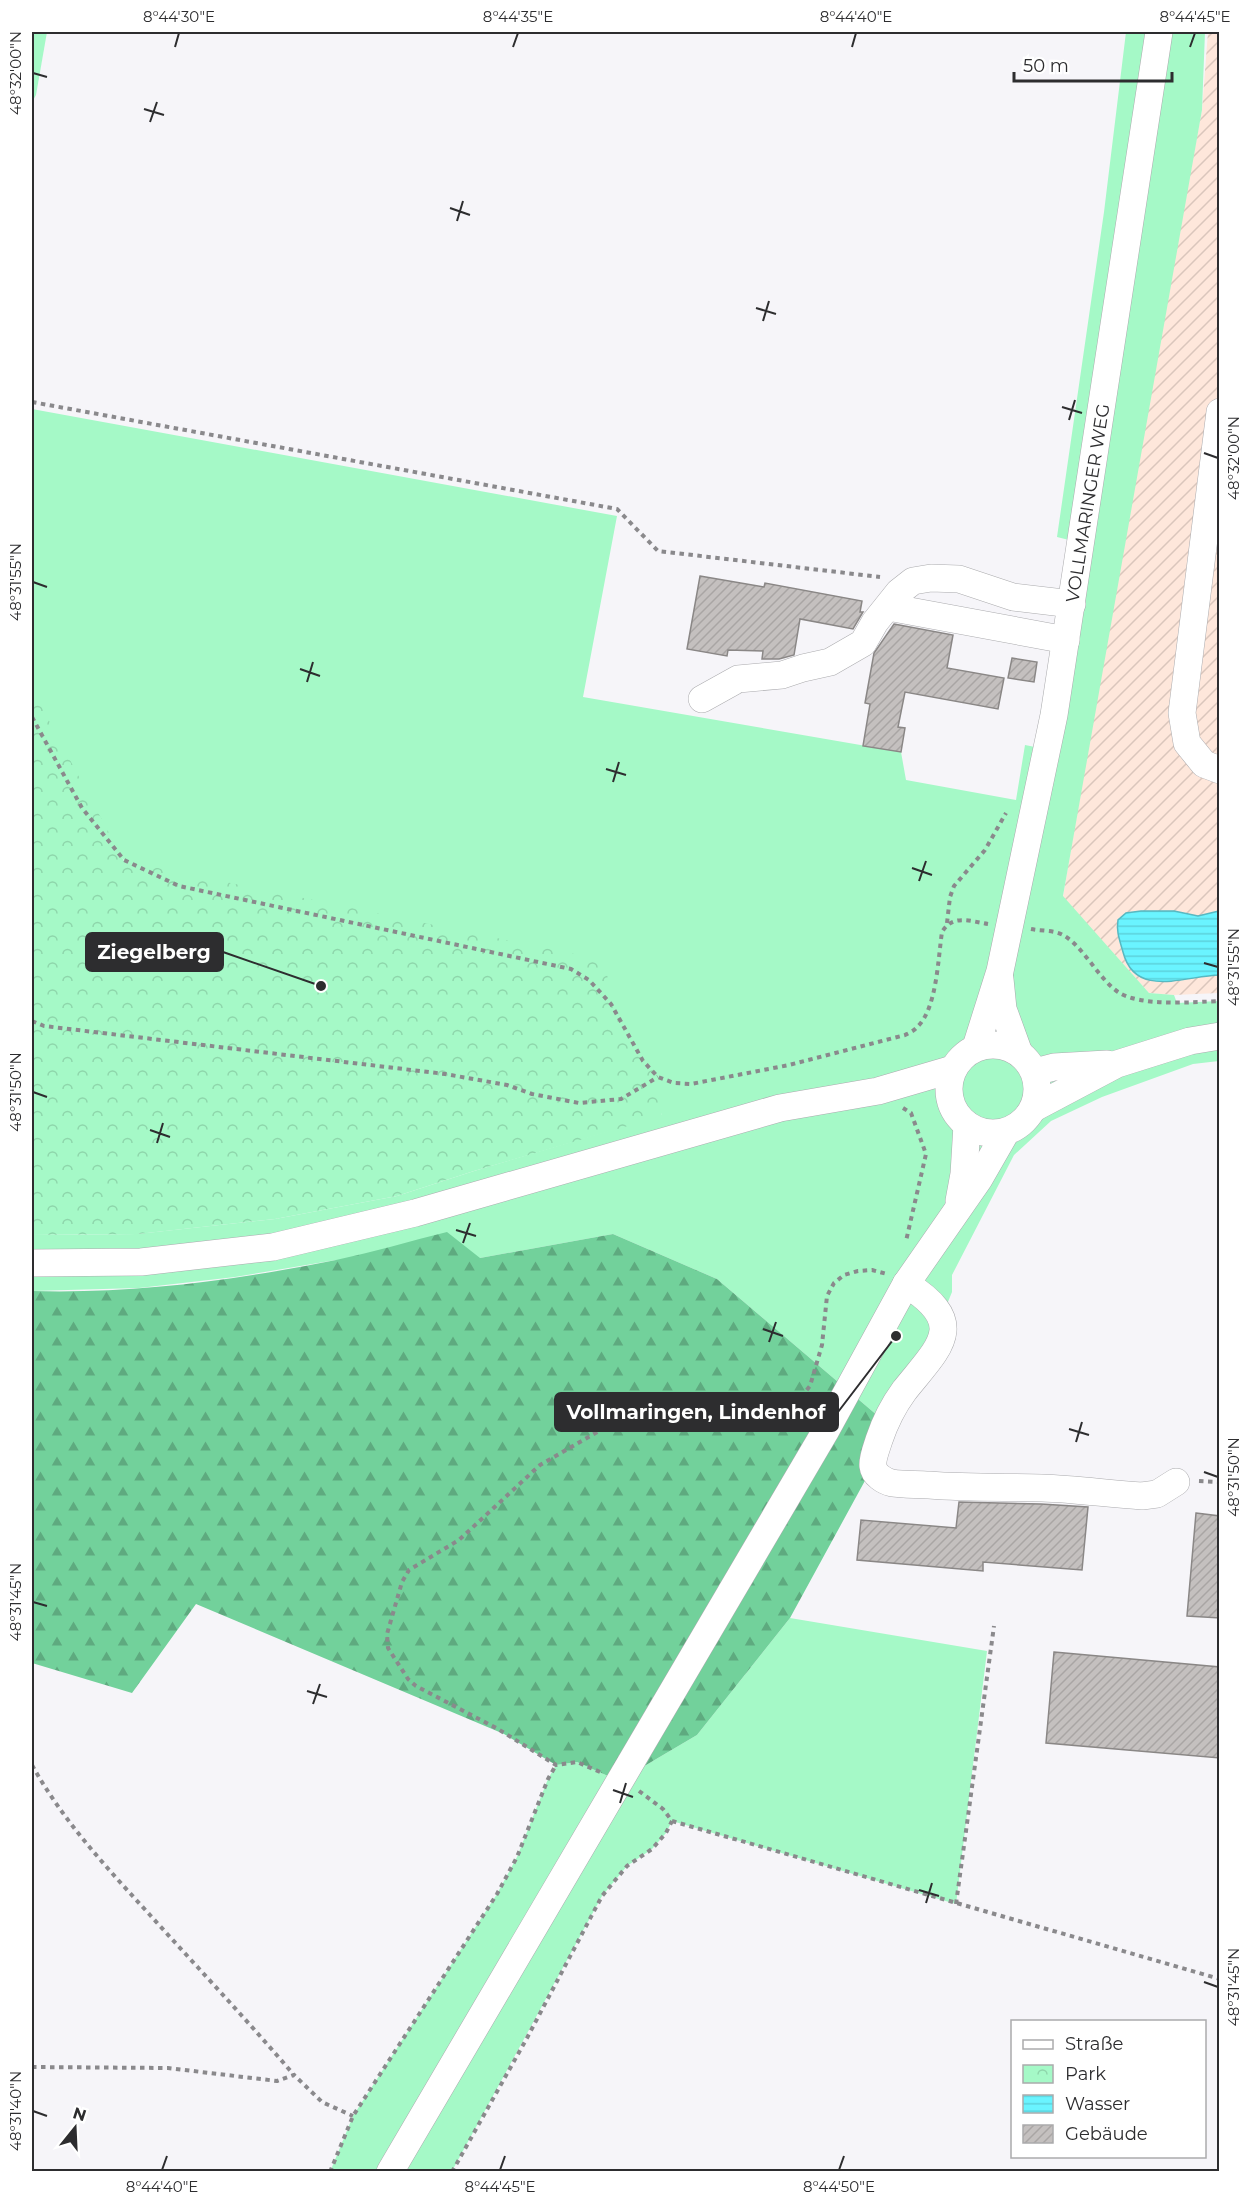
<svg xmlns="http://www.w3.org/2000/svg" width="1251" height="2203" font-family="Montserrat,sans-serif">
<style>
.industrial{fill:url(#industrial-furrows)}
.grass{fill:#a5f9c7}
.forest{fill:url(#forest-firs)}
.park{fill:url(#park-crowns)}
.water{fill:url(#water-rules);stroke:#58b8c1;stroke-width:1.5}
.building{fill:url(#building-hatch);stroke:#8a8786;stroke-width:1.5}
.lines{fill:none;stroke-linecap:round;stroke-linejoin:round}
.minor-casing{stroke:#ababae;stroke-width:28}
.path{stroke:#8a898c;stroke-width:4;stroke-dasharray:4.5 4.5;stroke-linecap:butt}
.minor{stroke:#fff;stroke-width:27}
.ticks{fill:none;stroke:#2d2d2f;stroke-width:2}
.labels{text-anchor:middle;stroke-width:6;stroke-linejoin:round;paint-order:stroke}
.street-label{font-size:18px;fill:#2d2d2f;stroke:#fff}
.leader{fill:none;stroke:#2d2d2f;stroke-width:2}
.callout-dot{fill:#2d2d2f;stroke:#fff;stroke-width:2}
.callout{fill:#2d2d2f;stroke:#2d2d2f;stroke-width:2}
.callout-label{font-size:20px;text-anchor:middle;font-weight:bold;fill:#fff}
.neatline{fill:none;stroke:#2d2d2f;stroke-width:2}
.ticks-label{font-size:15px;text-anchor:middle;fill:#2d2d2f}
</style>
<defs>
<pattern id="industrial-furrows" width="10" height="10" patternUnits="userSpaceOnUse" patternTransform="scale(1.5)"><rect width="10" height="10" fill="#fee7db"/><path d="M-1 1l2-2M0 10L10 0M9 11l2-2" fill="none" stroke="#dac6bc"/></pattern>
<pattern id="forest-firs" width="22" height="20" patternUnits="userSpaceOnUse" patternTransform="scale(1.5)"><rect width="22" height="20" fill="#72d19b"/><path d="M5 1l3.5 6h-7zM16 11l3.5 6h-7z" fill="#5eaa7f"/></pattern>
<pattern id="park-crowns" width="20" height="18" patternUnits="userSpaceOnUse" patternTransform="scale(1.5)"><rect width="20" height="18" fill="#a5f9c7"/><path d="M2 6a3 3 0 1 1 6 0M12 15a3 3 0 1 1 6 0" fill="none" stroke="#8ed6ab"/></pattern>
<pattern id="water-rules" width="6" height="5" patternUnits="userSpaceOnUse" patternTransform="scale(1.5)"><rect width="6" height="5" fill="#6af4ff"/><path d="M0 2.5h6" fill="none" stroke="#5cd2db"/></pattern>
<pattern id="building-hatch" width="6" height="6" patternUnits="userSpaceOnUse" patternTransform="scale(1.5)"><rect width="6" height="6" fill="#c4c0bf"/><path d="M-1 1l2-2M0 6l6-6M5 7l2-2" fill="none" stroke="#a9a5a4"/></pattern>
</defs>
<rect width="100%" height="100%" fill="#f6f5f9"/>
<path class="industrial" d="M 1208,32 L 1219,32 L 1219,993 L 1174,995 L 1149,993 L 1063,897 L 1130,497 L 1202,110 Z"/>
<g class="grass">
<path d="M 32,32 L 47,32 L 36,95 L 32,102 Z"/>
<path d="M 1126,32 L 1205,32 L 1202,110 L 1063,896 L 1149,993 L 1174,995 L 1177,1003 L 1219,1001 L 1219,1061 L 1193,1064 L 1102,1097 L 1051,1121 L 1014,1155 L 952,1275 L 952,1292 L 941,1319 L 885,1422 L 717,1279 L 613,1234 L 480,1258 L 336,1260 L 235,1277 L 139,1288 L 32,1291 L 32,1235 L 137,1234 L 275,1219 L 397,1196 L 474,1171 L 662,1115 L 624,1026 L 179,886 L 124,860 L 102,835 L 32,717 L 32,409 L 617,516 L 583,697 L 901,752 L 906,780 L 1016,800 L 1025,745 L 1035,747 L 1069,540 L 1057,537 L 1104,212 Z"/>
<path d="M 790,1618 L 987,1651 L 956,1904 L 672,1821 L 666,1833 L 652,1849 L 627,1866 L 602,1896 L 452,2171 L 330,2172 L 353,2116 L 497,1894 L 517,1857 L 548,1779 L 556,1765 L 577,1762 L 619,1781 L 697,1735 Z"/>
</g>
<path class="forest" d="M 447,1232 L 480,1258 L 613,1234 L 717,1279 L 885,1422 L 873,1466 L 790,1618 L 697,1735 L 619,1781 L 577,1762 L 556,1765 L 504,1734 L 196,1604 L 132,1693 L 32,1663 L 32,1291 C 133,1294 237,1280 336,1260 C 374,1252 410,1241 447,1232 Z"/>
<path class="park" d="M 32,689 L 124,861 L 603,960 L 617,1012 L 634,1046 L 658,1077 L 662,1116 L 474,1171 L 397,1196 L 275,1219 L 138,1234 L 32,1235 Z"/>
<path class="water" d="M 1141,911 L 1174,911 L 1198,916 L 1219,911 L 1219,975 C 1185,976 1135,999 1123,952 C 1120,941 1116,932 1118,920 L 1126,913 Z"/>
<g class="building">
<path d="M 700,576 L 764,587 L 765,583 L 862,601 L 860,612 L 863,612 L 853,629 L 800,619 L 794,655 L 779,659 L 762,659 L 763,651 L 728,650 L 727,656 L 687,649 Z"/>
<path d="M 894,624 L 953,635 L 947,668 L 1004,678 L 998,709 L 905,692 L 898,727 L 905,728 L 901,752 L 863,746 L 870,704 L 865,703 L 874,653 Z"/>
<path d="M 1012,658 L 1037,662 L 1034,682 L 1008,678 Z"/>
<path d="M 959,1502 L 1041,1504 L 1088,1507 L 1082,1570 L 983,1562 L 983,1571 L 857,1560 L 861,1520 L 956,1528 Z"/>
<path d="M 1196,1513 L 1220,1516 L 1220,1618 L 1187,1616 Z"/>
<path d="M 1054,1652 L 1220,1667 L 1220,1758 L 1046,1743 Z"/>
</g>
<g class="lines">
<defs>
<g id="minor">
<path d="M 1220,412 L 1182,713 L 1187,743 L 1204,764 L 1220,770"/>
<path d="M 888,607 L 1066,640"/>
<path d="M 702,699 L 738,679 L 782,675 L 803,668 L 830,662 L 863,643 L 875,622 L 899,592 L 913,581 L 931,578 L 959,579 L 1013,597 L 1072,604"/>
<path d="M 1000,979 L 1003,1009 L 1019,1053"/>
<circle cx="993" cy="1089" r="44"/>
<path d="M 976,1047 L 1000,971 L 1054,715 L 1159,32"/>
<path d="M 1035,1072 L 1054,1067 L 1107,1064"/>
<path d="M 1034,1108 L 1117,1064 L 1190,1041 L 1220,1036"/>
<path d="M 959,1201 L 964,1174 L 967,1125"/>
<path d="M 32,1263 L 141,1262 L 273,1247 L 415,1213 L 780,1108 L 878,1091 L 953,1069"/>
<path d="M 906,1284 C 970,1324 939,1347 904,1391 C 893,1406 885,1422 879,1440 C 877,1447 872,1458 873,1466 C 874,1475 884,1481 892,1483 C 904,1485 917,1484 929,1485 C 967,1488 1005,1487 1042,1488 C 1076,1489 1109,1494 1142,1496 L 1157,1494 L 1176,1482"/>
<path d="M 390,2172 L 825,1432 L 906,1284 L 979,1179 L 1006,1132"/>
</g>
</defs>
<use href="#minor" class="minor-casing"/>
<g class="path">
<path d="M 32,402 L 617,509 L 658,551 L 880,577"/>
<path d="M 32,717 L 82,808 L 124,860 L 179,886 L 571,969 L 589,980 L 611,1004 L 643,1061 L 658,1077 L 674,1083 L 691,1084 L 789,1065 L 905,1035 C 909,1033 914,1031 917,1027 C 937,1009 938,958 942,932 C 953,914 969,921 988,924"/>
<path d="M 947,923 L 950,897 L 954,886 L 985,850 L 1006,813"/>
<path d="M 1031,929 C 1041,931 1054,930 1063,935 C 1084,947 1097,977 1118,992 C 1141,1007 1193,1002 1220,1001"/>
<path d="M 32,1021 L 44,1026 L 445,1074 L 507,1085 L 532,1094 L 579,1103 L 621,1099 L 658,1077"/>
<path d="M 903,1108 L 911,1113 L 926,1154 L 906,1241"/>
<path d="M 1199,1481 L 1220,1482"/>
<path d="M 32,1765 C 63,1821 107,1868 150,1915 C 198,1968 247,2020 294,2075"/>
<path d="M 600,1772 L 577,1762 L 556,1765 L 498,1729 L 416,1686 L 408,1679 L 388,1648 L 387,1634 L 402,1582 L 409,1570 L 459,1540 L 540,1465 L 642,1406 L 673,1398 L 698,1406 L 729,1425 L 748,1428 L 768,1425 L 791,1409 L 810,1386 L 822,1345 L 827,1296 L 834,1283 L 844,1275 L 858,1271 L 872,1270 L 887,1274"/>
<path d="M 639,1791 L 663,1809 L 672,1821 L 1220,1979"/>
<path d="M 956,1904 L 994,1626"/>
<path d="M 32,2067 L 168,2068 L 277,2081 L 294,2075 L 322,2102 L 353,2116"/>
<path d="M 330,2172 L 353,2116 L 497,1894 L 517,1857 L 548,1779 L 556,1765"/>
<path d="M 452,2172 L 527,2038 L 602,1896 L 627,1866 L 652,1849 L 666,1833 L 672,1821"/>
</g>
<use href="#minor" class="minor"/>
</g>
<path class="ticks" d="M 175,47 L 179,33M 513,47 L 518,33M 852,47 L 856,33M 1190,47 L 1195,33M 33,73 L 47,77M 144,109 L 164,115M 150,122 L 157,102M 450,208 L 470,215M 457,221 L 463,201M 756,308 L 776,314M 763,321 L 769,301M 1062,407 L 1082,413M 1069,420 L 1075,400M 1204,453 L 1218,458M 33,582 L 47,587M 300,669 L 320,676M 307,682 L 313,662M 606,769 L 626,775M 613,782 L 619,762M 912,868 L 932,875M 919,881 L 926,861M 1204,963 L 1218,967M 33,1092 L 47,1097M 150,1130 L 170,1137M 157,1143 L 163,1123M 456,1230 L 476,1236M 463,1243 L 470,1223M 763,1329 L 783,1336M 769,1342 L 776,1322M 1069,1429 L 1089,1435M 1076,1442 L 1082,1422M 1204,1472 L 1218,1477M 33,1602 L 47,1606M 307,1691 L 327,1697M 313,1704 L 320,1684M 613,1790 L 633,1797M 620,1803 L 626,1783M 919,1890 L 939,1896M 926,1903 L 932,1883M 1204,1982 L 1218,1987M 33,2111 L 47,2116M 162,2170 L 167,2156M 500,2170 L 505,2156M 839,2170 L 844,2156"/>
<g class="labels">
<g class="street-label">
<text transform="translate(1088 503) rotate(-81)" y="6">VOLLMARINGER WEG</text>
</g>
</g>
<path class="leader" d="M321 986L223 952M896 1336L838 1412"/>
<g class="callout-dot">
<circle cx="321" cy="986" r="6"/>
<circle cx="896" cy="1336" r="6"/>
</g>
<g class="callout">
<rect x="86" y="933" width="137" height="38" rx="6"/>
<rect x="555" y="1393" width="283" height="38" rx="6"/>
</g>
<g class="callout-label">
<text x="154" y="959">Ziegelberg</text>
<text x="696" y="1419">Vollmaringen, Lindenhof</text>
</g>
<rect width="1251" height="2203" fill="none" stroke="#ffffff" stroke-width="66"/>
<rect x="1011" y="2020" width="195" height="138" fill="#ffffff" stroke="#ababac" stroke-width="1.5"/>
<rect x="1023" y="2040" width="30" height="9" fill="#ffffff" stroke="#ababac" stroke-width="1.5"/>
<text x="1065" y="2050" font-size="18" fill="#2d2d2f">Straße</text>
<rect x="1023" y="2065" width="30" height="18" fill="url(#park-crowns)" stroke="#ababac" stroke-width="1.5"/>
<text x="1065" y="2080" font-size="18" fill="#2d2d2f">Park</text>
<rect x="1023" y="2095" width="30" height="18" fill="url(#water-rules)" stroke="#ababac" stroke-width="1.5"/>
<text x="1065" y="2110" font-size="18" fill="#2d2d2f">Wasser</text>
<rect x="1023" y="2125" width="30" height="18" fill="url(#building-hatch)" stroke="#ababac" stroke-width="1.5"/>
<text x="1065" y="2140" font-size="18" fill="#2d2d2f">Gebäude</text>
<g transform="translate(75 2128) rotate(18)" stroke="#ffffff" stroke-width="4.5" paint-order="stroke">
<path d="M0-4.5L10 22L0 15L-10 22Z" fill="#2d2d2f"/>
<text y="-9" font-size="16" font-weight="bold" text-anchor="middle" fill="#2d2d2f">N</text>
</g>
<path d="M1014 72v9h158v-9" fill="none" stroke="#2d2d2f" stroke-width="3"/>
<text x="1023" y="72" font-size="18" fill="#2d2d2f" stroke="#ffffff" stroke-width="4.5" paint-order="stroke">50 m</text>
<rect x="33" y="33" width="1185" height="2137" class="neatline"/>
<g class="ticks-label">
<text x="179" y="22">8°44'30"E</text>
<text x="518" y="22">8°44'35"E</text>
<text x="856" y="22">8°44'40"E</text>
<text x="1195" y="22">8°44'45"E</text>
<text transform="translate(16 73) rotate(-90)" y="5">48°32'00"N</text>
<text transform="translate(1234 458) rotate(-90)" y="5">48°32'00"N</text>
<text transform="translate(16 582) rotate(-90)" y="5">48°31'55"N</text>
<text transform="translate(1234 967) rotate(-90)" y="5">48°31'55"N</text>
<text transform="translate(16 1092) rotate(-90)" y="5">48°31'50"N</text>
<text transform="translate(1234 1477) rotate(-90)" y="5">48°31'50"N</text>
<text transform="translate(16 1602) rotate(-90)" y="5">48°31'45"N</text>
<text transform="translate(1234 1987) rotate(-90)" y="5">48°31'45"N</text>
<text transform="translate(16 2111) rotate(-90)" y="5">48°31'40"N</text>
<text x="162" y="2192">8°44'40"E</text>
<text x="500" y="2192">8°44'45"E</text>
<text x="839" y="2192">8°44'50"E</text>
</g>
</svg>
